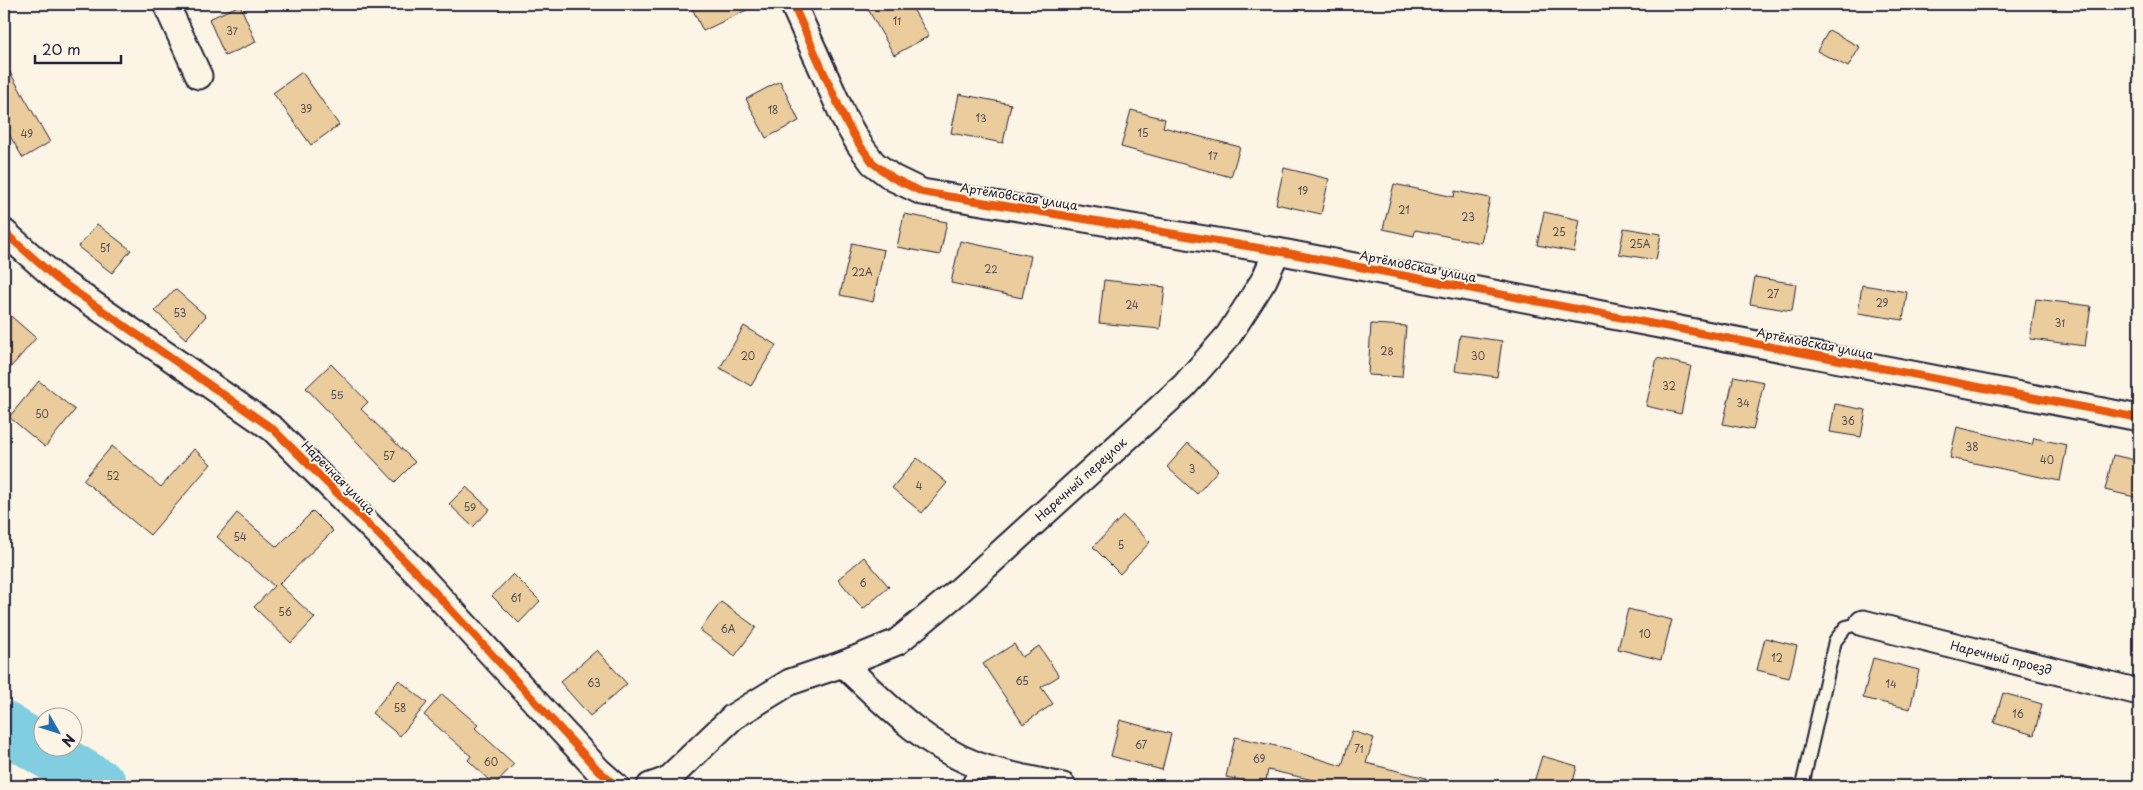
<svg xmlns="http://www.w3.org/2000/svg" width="2143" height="790" font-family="'Playpen Sans',sans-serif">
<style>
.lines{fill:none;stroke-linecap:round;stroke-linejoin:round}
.river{stroke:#81cee0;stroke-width:51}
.building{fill:#eacc9d;stroke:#22223b}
.lane-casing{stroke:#22223b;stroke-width:16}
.street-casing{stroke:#22223b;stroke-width:29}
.lane{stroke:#fcf5e5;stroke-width:12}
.street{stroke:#fcf5e5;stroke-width:25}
.cycleway-casing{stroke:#fcf5e5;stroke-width:11}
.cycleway{stroke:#e8590c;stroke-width:8}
.labels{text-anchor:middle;stroke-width:4;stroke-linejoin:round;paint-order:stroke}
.number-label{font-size:10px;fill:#544c54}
.street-label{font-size:12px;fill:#22223b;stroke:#fcf5e5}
</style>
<rect width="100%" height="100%" fill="#fcf5e5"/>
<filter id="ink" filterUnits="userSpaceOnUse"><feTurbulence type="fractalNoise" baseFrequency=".02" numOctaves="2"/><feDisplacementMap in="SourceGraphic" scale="10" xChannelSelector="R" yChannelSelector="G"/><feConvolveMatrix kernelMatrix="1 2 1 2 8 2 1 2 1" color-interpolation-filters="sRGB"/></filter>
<g filter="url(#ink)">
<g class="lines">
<path class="river" d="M 4,727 L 102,786"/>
</g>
<g class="building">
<path d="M 690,4 L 759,4 L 703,31 Z"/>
<path d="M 865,4 L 910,4 L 929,36 L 894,55 Z"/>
<path d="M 240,5 L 256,42 L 225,56 L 209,19 Z"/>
<path d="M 1829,30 L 1860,47 L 1848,67 L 1817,51 Z"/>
<path d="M 4,62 L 50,142 L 23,158 L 4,126 Z"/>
<path d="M 302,72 L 339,125 L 311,145 L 273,93 Z"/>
<path d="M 780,81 L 799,121 L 766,138 L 746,99 Z"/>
<path d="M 959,94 L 1011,104 L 1003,143 L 951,133 Z"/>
<path d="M 1131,110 L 1165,119 L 1163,127 L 1240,147 L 1231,177 L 1121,147 Z"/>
<path d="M 1284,168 L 1329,179 L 1321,214 L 1276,204 Z"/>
<path d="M 1394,184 L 1454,197 L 1455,191 L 1490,198 L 1481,243 L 1415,230 L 1414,236 L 1383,229 Z"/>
<path d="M 1544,212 L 1580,220 L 1574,252 L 1537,245 Z"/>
<path d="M 904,214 L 947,222 L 940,255 L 897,247 Z"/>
<path d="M 97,224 L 131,250 L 112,273 L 78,247 Z"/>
<path d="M 1624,228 L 1661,234 L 1656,260 L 1619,254 Z"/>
<path d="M 960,241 L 1031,256 L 1022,298 L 951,283 Z"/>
<path d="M 852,243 L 884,250 L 873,302 L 840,295 Z"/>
<path d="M 1755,277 L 1796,284 L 1792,311 L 1750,304 Z"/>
<path d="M 1104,280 L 1165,287 L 1160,329 L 1099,323 Z"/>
<path d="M 1862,285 L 1907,292 L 1903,320 L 1858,313 Z"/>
<path d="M 175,289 L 206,316 L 186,339 L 155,311 Z"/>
<path d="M 2036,299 L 2091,306 L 2085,346 L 2030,339 Z"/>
<path d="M 4,310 L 36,338 L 4,375 Z"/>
<path d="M 1371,324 L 1406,326 L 1402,377 L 1368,375 Z"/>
<path d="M 744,326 L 776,345 L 751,386 L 720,368 Z"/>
<path d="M 1460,335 L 1502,341 L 1497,377 L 1455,371 Z"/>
<path d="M 1657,358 L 1691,366 L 1681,414 L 1646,406 Z"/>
<path d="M 331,364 L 368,402 L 361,409 L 415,462 L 395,482 L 306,388 Z"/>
<path d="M 1734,376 L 1764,382 L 1753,430 L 1723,424 Z"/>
<path d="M 39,381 L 75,410 L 45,447 L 9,417 Z"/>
<path d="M 1835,404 L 1866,410 L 1861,437 L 1830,432 Z"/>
<path d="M 1957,427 L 2032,445 L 2034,438 L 2067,445 L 2060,481 L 1950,458 Z"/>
<path d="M 1188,443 L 1218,470 L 1197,494 L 1167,467 Z"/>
<path d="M 112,446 L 161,487 L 194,449 L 211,464 L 150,535 L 83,480 Z"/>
<path d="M 2113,455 L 2139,461 L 2139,498 L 2105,490 Z"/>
<path d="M 917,458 L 947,483 L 922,513 L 892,488 Z"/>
<path d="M 466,487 L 490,509 L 473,527 L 449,504 Z"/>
<path d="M 313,511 L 333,531 L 279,584 L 315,618 L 291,643 L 254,607 L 274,586 L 217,537 L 237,513 L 277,547 Z"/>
<path d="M 1123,516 L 1150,542 L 1120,574 L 1093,547 Z"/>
<path d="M 864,557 L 889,587 L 863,609 L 838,579 Z"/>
<path d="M 513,574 L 540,601 L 519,623 L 492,596 Z"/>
<path d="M 721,602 L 756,627 L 735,656 L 700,630 Z"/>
<path d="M 1628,609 L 1672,620 L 1661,660 L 1618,649 Z"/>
<path d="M 1765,638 L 1797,646 L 1789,678 L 1757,670 Z"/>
<path d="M 1014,644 L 1022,657 L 1039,646 L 1059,676 L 1041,687 L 1053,704 L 1023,724 L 983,664 Z"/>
<path d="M 597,650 L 627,684 L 590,716 L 560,682 Z"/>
<path d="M 1873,658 L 1919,670 L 1910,709 L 1863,698 Z"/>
<path d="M 399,680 L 427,703 L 400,736 L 372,713 Z"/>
<path d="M 2003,693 L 2042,704 L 2034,735 L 1994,723 Z"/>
<path d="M 442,694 L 478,725 L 475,728 L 514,764 L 494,785 L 468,760 L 471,756 L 424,715 Z"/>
<path d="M 1120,720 L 1171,734 L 1162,770 L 1111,756 Z"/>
<path d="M 1352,731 L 1374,738 L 1366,763 L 1426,778 L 1425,786 L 1317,786 L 1318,781 L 1268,770 L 1265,785 L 1226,777 L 1235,737 L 1290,749 L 1290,750 L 1342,766 Z"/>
<path d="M 1542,756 L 1577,766 L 1572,786 L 1549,786 L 1534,782 Z"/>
</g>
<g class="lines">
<defs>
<g id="lane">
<path d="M 967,786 L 978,765"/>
<path d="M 1802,786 L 1835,641 L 1846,627 L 1863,623"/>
</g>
<g id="street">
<path d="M 166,4 L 199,76"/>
<path d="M 793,4 L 845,120 L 859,144 L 873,163 L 893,178 L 922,192 L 1277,251 L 2139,418"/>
<path d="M 4,232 L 57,279 L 273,429 L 419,575 L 598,770 L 616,786"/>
<path d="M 1863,623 L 2139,692"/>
<path d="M 843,664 L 897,642 L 960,590 L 1184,386 L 1228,336 L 1264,280 L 1277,251"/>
<path d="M 650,786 L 667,780 L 733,717 L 790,682 L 843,664 C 883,702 924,745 977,765 C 1003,775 1036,780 1063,786"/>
</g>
</defs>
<use href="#lane" class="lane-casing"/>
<use href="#street" class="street-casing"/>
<use href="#lane" class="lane"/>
<use href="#street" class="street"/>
<defs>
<g id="cycleway">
<path d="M 793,4 L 845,120 L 859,144 L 873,163 L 893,178 L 922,192 L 1277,251 L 2139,418"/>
<path d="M 4,232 L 57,279 L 273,429 L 419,575 L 598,770 L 616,786"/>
</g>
</defs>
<use href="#cycleway" class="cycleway-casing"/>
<use href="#cycleway" class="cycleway"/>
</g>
</g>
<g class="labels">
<g class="number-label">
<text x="897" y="25">11</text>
<text x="232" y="35">37</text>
<text x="306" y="113">39</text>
<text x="773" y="114">18</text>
<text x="981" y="122">13</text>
<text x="1143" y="137">15</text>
<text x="27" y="138">49</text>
<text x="1213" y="160">17</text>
<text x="1303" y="195">19</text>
<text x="1404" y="214">21</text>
<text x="1468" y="221">23</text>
<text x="1559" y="236">25</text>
<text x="1640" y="248">25А</text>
<text x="105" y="252">51</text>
<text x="991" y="273">22</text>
<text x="862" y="276">22А</text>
<text x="1773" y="298">27</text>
<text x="1882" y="307">29</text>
<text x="1132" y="309">24</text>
<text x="180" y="317">53</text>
<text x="2060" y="327">31</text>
<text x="1387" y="355">28</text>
<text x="748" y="360">20</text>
<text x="1478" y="360">30</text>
<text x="1669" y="390">32</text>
<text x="337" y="399">55</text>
<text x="1743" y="407">34</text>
<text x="42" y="418">50</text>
<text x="1848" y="425">36</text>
<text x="1972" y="451">38</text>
<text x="389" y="460">57</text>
<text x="2047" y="464">40</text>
<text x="1192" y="473">3</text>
<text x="113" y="480">52</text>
<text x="919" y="490">4</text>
<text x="470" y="511">59</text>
<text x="240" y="541">54</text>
<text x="1121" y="549">5</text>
<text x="863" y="587">6</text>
<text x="516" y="602">61</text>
<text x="285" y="616">56</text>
<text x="728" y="633">6А</text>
<text x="1645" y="638">10</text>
<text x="1777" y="662">12</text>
<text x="1022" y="685">65</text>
<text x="594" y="687">63</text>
<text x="1891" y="688">14</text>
<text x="400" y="712">58</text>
<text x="2018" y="718">16</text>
<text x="1141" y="749">67</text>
<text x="1359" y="753">71</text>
<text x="1259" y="763">69</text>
<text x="491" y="766">60</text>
</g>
<g class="street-label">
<text transform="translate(1019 197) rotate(9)" y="4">Артёмовская улица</text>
<text transform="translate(1418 267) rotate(11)" y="4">Артёмовская улица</text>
<text transform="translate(1815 344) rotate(11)" y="4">Артёмовская улица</text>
<text transform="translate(338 478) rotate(45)" y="4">Наречная улица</text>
<text transform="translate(1081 480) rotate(-42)" y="4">Наречный переулок</text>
<text transform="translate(2001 658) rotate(14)" y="4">Наречный проезд</text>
</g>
</g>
<rect width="2143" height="790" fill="none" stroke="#fcf5e5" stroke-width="20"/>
<rect x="10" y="10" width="2123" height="770" fill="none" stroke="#22223b" stroke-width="2" filter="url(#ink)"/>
<g transform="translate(58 732) rotate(129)"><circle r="24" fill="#fcf5e5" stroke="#a5a1a1"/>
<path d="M0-4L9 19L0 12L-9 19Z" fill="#1f6fb2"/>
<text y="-8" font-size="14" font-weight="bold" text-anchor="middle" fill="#22223b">N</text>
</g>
<path d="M35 55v8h86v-8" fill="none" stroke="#22223b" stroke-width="2.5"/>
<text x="42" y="55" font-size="15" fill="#22223b" stroke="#fcf5e5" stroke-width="4" paint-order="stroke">20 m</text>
</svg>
